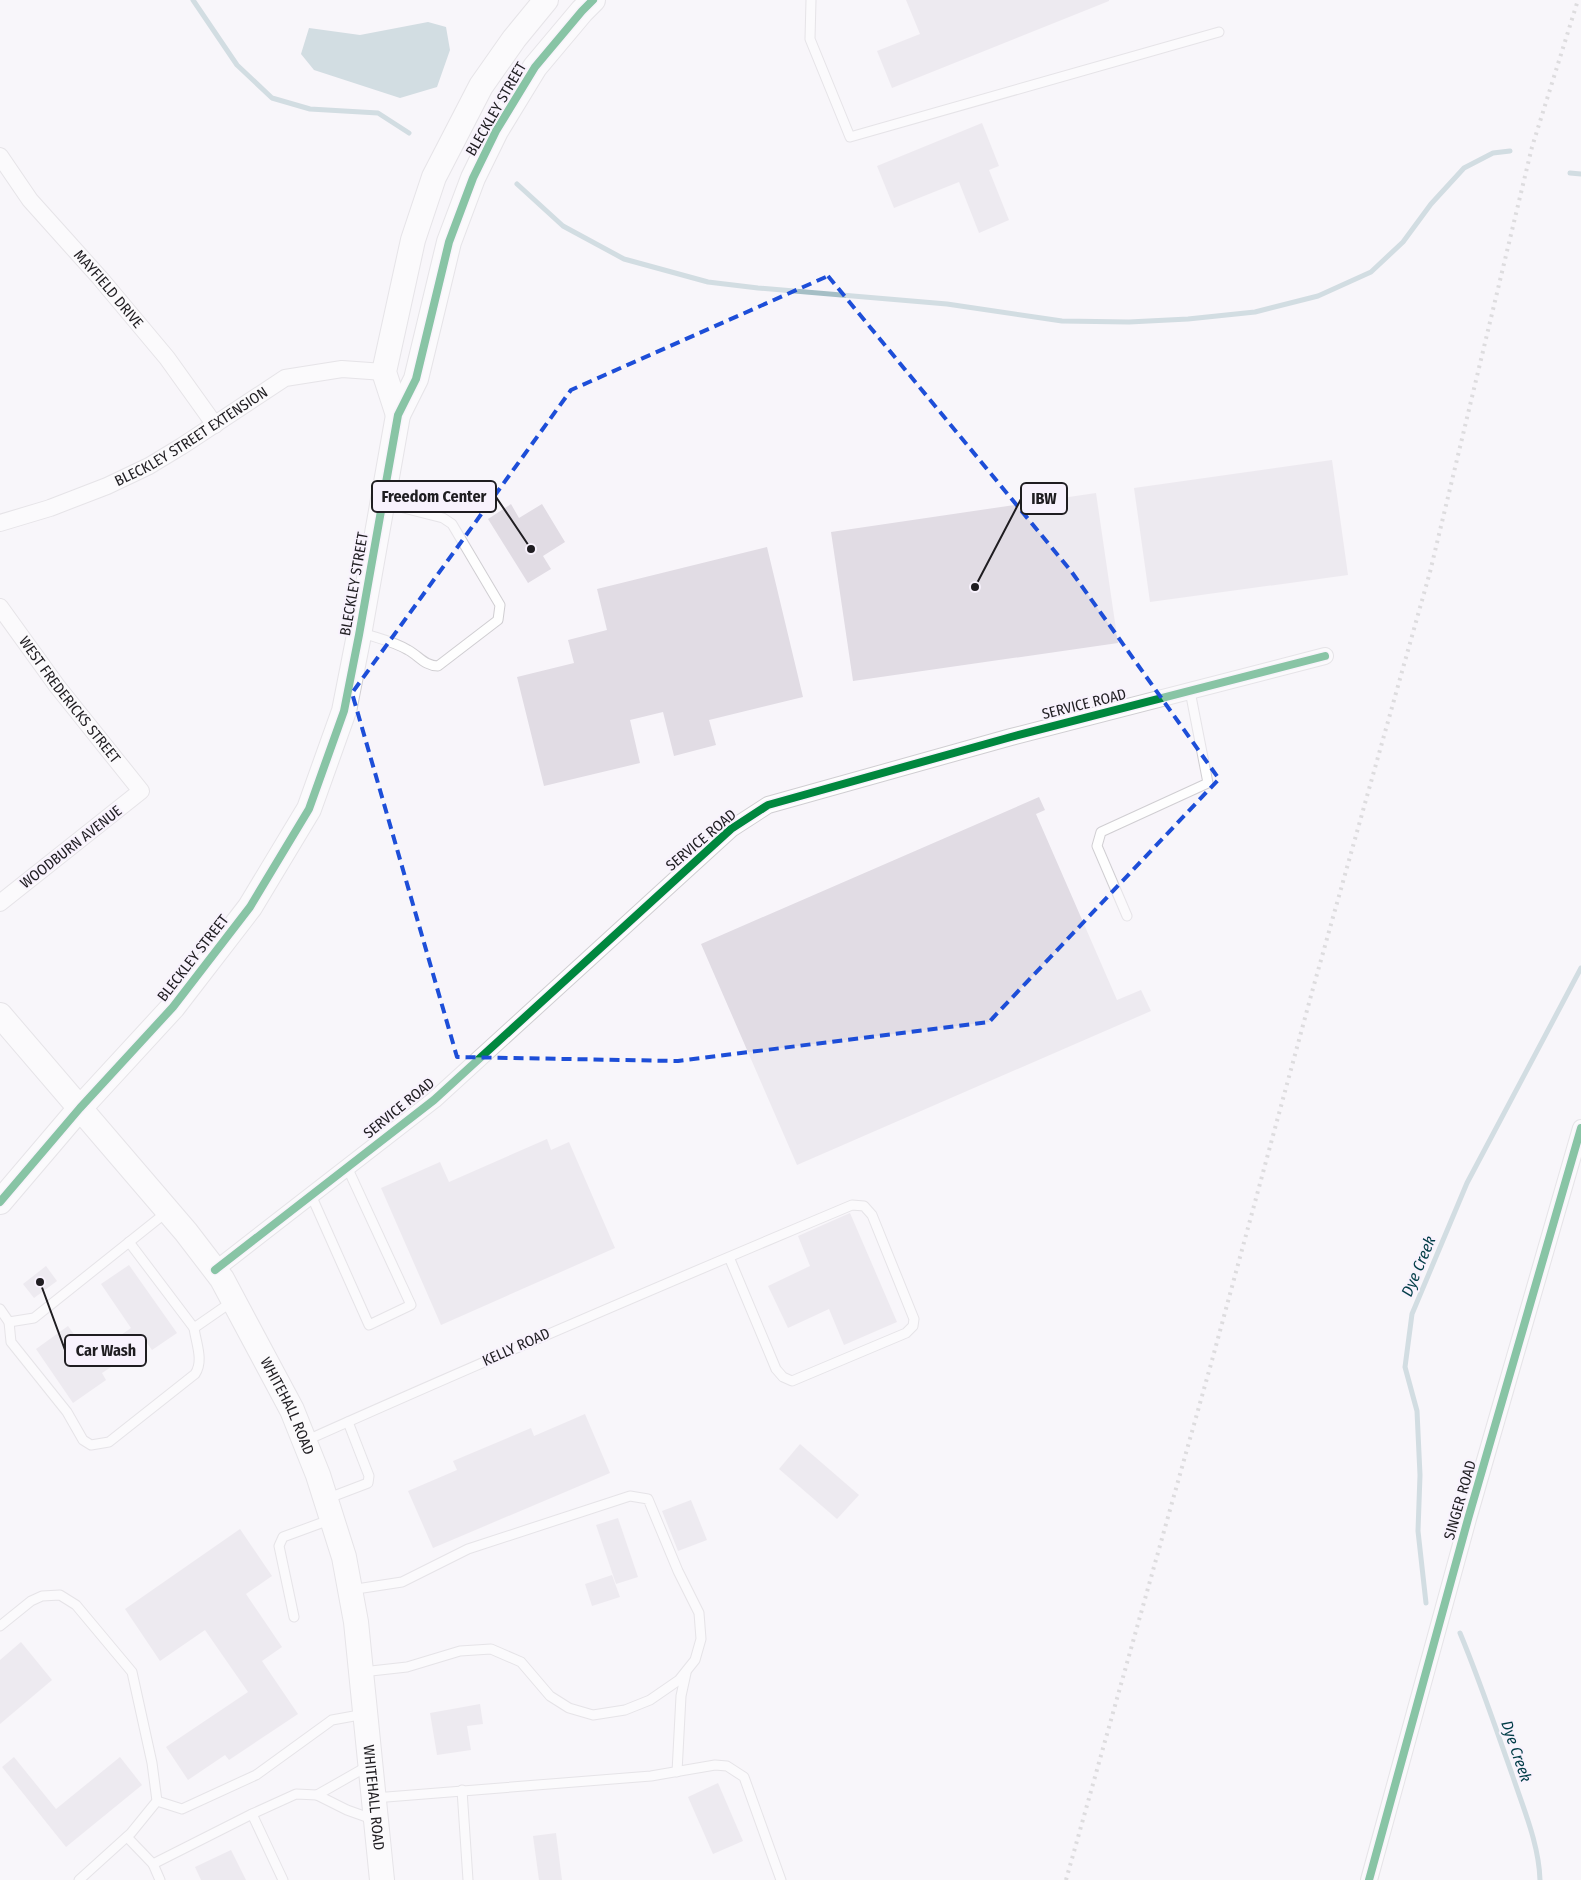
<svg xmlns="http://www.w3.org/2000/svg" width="1581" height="1880" font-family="'Fira Sans Condensed',sans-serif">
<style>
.water{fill:#a5bec5}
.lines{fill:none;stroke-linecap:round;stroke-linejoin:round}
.stream{stroke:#a5bec5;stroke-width:5}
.building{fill:#e1dce4}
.lane-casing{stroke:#d0ced2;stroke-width:11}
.street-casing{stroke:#d0ced2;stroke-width:18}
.secondary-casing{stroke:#d0ced2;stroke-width:26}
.lane{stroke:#fefefe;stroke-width:9}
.street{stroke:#fefefe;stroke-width:16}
.secondary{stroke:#fefefe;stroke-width:24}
.rail{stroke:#bcbcbd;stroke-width:4;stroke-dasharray:2.5 5;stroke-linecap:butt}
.cycleway-casing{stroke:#f8f2fd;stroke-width:11}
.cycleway{stroke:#00873e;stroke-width:8}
.marked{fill:none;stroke:#1d4ed8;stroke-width:4;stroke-dasharray:10 6;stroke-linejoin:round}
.labels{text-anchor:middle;stroke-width:4;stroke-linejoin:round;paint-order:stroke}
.street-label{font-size:15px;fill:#1f1d21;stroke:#f8f2fd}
.water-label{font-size:16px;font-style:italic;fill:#003c46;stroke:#f8f2fd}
.leader{fill:none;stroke:#1f1d21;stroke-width:2}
.callout-dot{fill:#1f1d21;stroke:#f8f2fd;stroke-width:2}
.callout{fill:#f8f2fd;stroke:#1f1d21;stroke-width:2}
.callout-label{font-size:16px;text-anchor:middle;font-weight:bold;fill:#1f1d21}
</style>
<rect width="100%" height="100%" fill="#f8f5fa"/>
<path class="water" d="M 428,22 L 446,27 L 450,50 L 437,87 L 400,98 L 314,70 L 301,54 L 309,28 L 360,35 Z"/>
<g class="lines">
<g class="stream">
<path d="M 193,0 L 237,65 L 272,98 L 310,109 L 378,113 L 409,133"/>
<path d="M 1570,173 L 1581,174"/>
<path d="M 517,184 L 563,226 L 624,259 L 708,282 L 758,288 L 947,304 L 1062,321 L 1129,322 L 1188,319 L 1255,312 L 1318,296 L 1371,272 L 1403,242 L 1431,204 L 1464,168 L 1493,153 L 1510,151"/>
<path d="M 1426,1603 L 1418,1531 L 1420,1475 L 1417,1411 L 1405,1367 L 1412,1314 L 1467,1183 L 1581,968"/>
<path d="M 1460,1633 C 1480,1681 1496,1729 1513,1777 C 1524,1810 1539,1845 1540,1880"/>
</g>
</g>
<g class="building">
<path d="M 906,0 L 1109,0 L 1109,1 L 892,88 L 877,51 L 920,34 Z"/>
<path d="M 982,123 L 999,166 L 989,170 L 1009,220 L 979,233 L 959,182 L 894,208 L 877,166 Z"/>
<path d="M 1332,460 L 1348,575 L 1150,602 L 1134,488 Z"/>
<path d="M 1096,493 L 1118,643 L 853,681 L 831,532 Z"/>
<path d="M 511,504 L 519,518 L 542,504 L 565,542 L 543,556 L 551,569 L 528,583 L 488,519 Z"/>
<path d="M 767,547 L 803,697 L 709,720 L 716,745 L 674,756 L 663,712 L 630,720 L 640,763 L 544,786 L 517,677 L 574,663 L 568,640 L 607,630 L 597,589 Z"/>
<path d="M 1039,797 L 1045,810 L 1036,814 L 1117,1000 L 1141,990 L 1151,1011 L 797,1165 L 701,944 Z"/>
<path d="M 547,1139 L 551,1150 L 569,1142 L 615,1248 L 441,1325 L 381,1188 L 440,1162 L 449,1182 Z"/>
<path d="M 850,1213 L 897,1322 L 844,1345 L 829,1309 L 788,1328 L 768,1286 L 810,1266 L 798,1236 Z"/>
<path d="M 129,1265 L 177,1333 L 152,1350 L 147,1343 L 102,1373 L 106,1380 L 73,1403 L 36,1349 L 68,1326 L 90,1357 L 131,1328 L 101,1284 Z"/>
<path d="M 46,1266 L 57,1281 L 34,1298 L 23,1284 Z"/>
<path d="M 585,1414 L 610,1473 L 433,1548 L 408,1491 L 457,1470 L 453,1461 L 531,1428 L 534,1436 Z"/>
<path d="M 800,1444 L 859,1495 L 837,1519 L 779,1469 Z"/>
<path d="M 691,1500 L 707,1540 L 678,1551 L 662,1511 Z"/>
<path d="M 618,1518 L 638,1577 L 616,1584 L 596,1525 Z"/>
<path d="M 240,1529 L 272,1576 L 246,1594 L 282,1647 L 262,1661 L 298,1714 L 229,1760 L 225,1755 L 188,1780 L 166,1747 L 248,1692 L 205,1630 L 160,1661 L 125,1609 Z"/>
<path d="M 612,1575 L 620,1597 L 592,1606 L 585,1584 Z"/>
<path d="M 21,1642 L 52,1680 L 0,1724 L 0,1660 Z"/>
<path d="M 480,1704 L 483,1724 L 467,1726 L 471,1750 L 437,1755 L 430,1713 Z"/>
<path d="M 14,1757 L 56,1809 L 120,1757 L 142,1785 L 66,1847 L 2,1767 Z"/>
<path d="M 718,1783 L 743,1841 L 713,1854 L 688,1797 Z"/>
<path d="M 556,1833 L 562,1880 L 539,1880 L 533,1836 Z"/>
<path d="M 231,1850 L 246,1880 L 201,1880 L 195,1867 Z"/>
</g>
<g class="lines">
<defs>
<g id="lane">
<path d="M 811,0 L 810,39 L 850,137 L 1219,32"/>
<path d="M 360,632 C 376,638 393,641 408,650 C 419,656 425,666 438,666 L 498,620 L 500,605 L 452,524 L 443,518 L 384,503"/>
<path d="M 1127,916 L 1097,846 L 1101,832 L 1208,783 L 1190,691"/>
<path d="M 311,1195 L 369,1325 L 411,1305 L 347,1167"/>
<path d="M 129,1242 L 194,1328 L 233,1301"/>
<path d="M 0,1309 L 9,1322 L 34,1318 L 168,1211"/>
<path d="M 9,1322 L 11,1342 L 67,1412 L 83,1440 L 91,1445 L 109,1442 L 195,1374 C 204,1361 196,1343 194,1328"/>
<path d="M 305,1441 C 486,1360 669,1282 852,1205 L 864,1206 L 872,1215 L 914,1319 L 913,1326 L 906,1333 L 792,1381 L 783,1377 L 776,1369 L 729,1257"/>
<path d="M 326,1499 L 368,1483 L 369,1476 L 348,1422"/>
<path d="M 350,1590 L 402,1582 L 468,1549 L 630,1496 L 648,1499 L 678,1571 L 699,1613 L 701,1639 L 695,1660 L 679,1680 L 650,1700 L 625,1710 L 593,1715 L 569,1708 L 550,1696 L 521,1662 L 491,1649 L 460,1651 L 407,1667 L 362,1672"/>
<path d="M 294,1617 L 279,1546 L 283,1537 L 332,1519"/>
<path d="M 0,1626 L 31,1601 L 42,1596 L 60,1595 L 76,1605 L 132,1672 L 152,1763 L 157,1801"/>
<path d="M 368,1766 L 317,1795 L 347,1810 L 375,1820"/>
<path d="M 677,1772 L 681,1696 L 686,1673"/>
<path d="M 462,1790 L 468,1880"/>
<path d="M 374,1798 L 651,1776 L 715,1765 L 727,1766 L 744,1777 L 781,1880"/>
<path d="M 127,1837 L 153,1864 L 160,1880"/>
<path d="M 153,1864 L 252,1814"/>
<path d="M 79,1880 L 131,1833 L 157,1801 L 182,1809 L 256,1775 L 332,1720 L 365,1714"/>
<path d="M 283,1880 L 252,1814 L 296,1794 L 317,1795"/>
</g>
<g id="street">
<path id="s1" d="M 0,156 L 30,200 L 100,278 L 167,358 L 215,425"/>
<path id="s2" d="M 0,523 L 50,508 L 107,486 L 149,466 L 182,446 L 285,378 L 342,369 L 384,372"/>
<path id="s3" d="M 0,607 L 57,686 L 141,791 L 0,903"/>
<path d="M 215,1270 L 434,1100 L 731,829 L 768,805 L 1011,737 L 1325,656"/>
<path d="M 1369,1880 L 1468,1519 L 1581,1128"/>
</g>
<g id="secondary">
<path d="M 398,415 L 384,372 L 413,240 L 434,177 L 481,86 L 514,39 L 546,0"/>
<path id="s4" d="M 0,1015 L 186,1232 L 222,1279 L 292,1410 L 318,1475 L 344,1557 L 356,1622 L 382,1880"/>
<path d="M 0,1202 L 80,1108 L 173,1007 L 250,907 L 309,809 L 344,711 L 359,635 L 398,415 L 416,379 L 449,242 L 473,178 L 496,131 L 535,67 L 582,11 L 593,0"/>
</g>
</defs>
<use href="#lane" class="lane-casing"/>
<use href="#street" class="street-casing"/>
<use href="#secondary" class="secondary-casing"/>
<use href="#lane" class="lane"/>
<use href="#street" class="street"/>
<use href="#secondary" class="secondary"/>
<path class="rail" d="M 1066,1880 L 1211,1364 L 1312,992 L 1430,572 L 1532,147 L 1578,0"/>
<defs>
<g id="cycleway">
<path d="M 0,1202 L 80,1108 L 173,1007 L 250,907 L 309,809 L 344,711 L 359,635 L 398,415 L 416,379 L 449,242 L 473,178 L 496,131 L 535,67 L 582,11 L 593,0"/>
<path d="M 215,1270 L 434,1100 L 731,829 L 768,805 L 1011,737 L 1325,656"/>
<path d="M 1369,1880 L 1468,1519 L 1581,1128"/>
</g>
</defs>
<use href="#cycleway" class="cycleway-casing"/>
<use href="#cycleway" class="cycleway"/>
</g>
<path d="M0 0H1581V1880H0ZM 828,276 L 1071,571 L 1219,779 L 989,1022 L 678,1061 L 457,1057 L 352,693 L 571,390 Z" fill="#f8f5fa" fill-opacity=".55" fill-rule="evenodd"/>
<path class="marked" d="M 828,276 L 1071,571 L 1219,779 L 989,1022 L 678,1061 L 457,1057 L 352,693 L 571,390 Z"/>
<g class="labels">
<g class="street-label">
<text transform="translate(496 109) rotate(-60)" y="5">BLECKLEY STREET</text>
<text dy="5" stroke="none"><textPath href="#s1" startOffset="172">MAYFIELD DRIVE</textPath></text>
<text dy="5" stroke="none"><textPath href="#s2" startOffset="211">BLECKLEY STREET EXTENSION</textPath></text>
<text transform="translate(354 584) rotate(-80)" y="5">BLECKLEY STREET</text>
<text dy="5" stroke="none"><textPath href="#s3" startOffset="116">WEST FREDERICKS STREET</textPath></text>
<text transform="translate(1084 704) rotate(-14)" y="5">SERVICE ROAD</text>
<text transform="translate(701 840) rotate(-40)" y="5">SERVICE ROAD</text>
<text transform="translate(71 847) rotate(-38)" y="5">WOODBURN AVENUE</text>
<text transform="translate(193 958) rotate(-52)" y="5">BLECKLEY STREET</text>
<text transform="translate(399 1108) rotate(-39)" y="5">SERVICE ROAD</text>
<text transform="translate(516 1347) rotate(-24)" y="5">KELLY ROAD</text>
<text dy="5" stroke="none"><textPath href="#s4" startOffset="488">WHITEHALL ROAD</textPath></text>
<text transform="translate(1460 1500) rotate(-74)" y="5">SINGER ROAD</text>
<text dy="5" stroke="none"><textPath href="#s4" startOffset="892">WHITEHALL ROAD</textPath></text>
</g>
<g class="water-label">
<text transform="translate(1418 1266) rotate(-67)" y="6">Dye Creek</text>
<text transform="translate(1517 1751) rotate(71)" y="6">Dye Creek</text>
</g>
</g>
<path class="leader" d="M531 549L496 497M975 587L1021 499M40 1282L65 1350"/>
<g class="callout-dot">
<circle cx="531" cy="549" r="5"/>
<circle cx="975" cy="587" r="5"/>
<circle cx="40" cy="1282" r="5"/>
</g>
<g class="callout">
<rect x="372" y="481" width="124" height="31" rx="5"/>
<rect x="1021" y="483" width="46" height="31" rx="5"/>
<rect x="65" y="1335" width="81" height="31" rx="5"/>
</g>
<g class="callout-label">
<text x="434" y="502">Freedom Center</text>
<text x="1044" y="504">IBW</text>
<text x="106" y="1356">Car Wash</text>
</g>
</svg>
